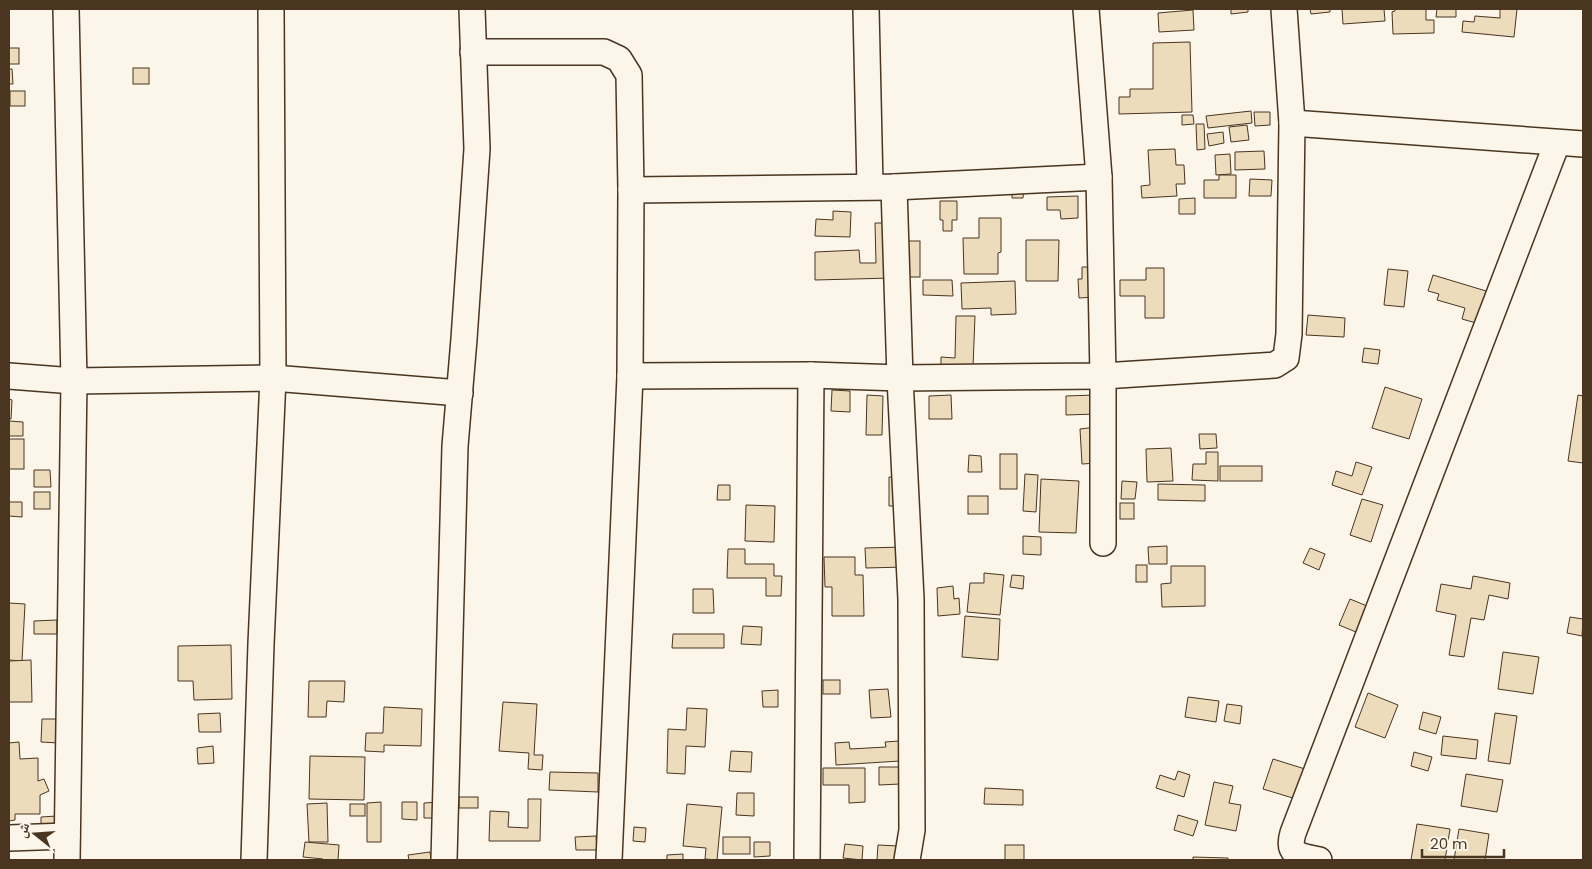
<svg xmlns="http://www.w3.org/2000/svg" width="1592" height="869" font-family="Poppins,'Noto Naskh Arabic',sans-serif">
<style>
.building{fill:#ecdcbc;stroke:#4a3520}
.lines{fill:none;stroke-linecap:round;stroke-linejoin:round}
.street-casing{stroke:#4a3520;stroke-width:28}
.street{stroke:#fbf6e9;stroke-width:25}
</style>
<rect width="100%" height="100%" fill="#fbf6e9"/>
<g class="building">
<path d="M 1231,9 L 1248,9 L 1248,12 L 1231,14 Z"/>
<path d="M 1310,9 L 1330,9 L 1330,12 L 1311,14 Z"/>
<path d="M 1342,9 L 1384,9 L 1385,21 L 1343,24 Z"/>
<path d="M 1395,9 L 1426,9 L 1426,20 L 1434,20 L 1434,33 L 1393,34 L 1392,12 L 1395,11 Z"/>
<path d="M 1437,9 L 1456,9 L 1456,17 L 1436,17 Z"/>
<path d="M 1500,9 L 1517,9 L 1514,37 L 1462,32 L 1463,21 L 1474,22 L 1475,16 L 1500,18 Z"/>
<path d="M 1193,10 L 1194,30 L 1159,32 L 1158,13 Z"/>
<path d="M 1190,42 L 1192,112 L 1119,114 L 1119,97 L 1130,97 L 1130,89 L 1153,89 L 1153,43 Z"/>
<rect x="9" y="48" width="10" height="16"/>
<rect x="133" y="68" width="16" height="16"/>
<path d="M 9,69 L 12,69 L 13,84 L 9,84 Z"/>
<rect x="10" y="91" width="15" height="15"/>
<path d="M 1251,111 L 1252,123 L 1208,128 L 1206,116 Z"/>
<path d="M 1254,112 L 1270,112 L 1270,125 L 1255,126 Z"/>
<path d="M 1182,115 L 1193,115 L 1194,124 L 1182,125 Z"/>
<path d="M 1196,124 L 1204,124 L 1205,149 L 1197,150 Z"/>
<path d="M 1247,125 L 1249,140 L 1231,142 L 1229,127 Z"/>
<path d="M 1223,132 L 1224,143 L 1209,146 L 1207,134 Z"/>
<path d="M 1175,149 L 1176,165 L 1184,165 L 1185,184 L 1176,184 L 1177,196 L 1142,198 L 1141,186 L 1150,185 L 1148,150 Z"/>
<path d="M 1264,151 L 1265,169 L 1235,170 L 1235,152 Z"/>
<path d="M 1230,154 L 1231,174 L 1216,175 L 1215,155 Z"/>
<path d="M 1219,175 L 1236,175 L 1236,198 L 1204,198 L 1204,180 L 1219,180 Z"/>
<path d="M 1250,179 L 1272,180 L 1271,196 L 1249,196 Z"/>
<path d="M 1012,184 L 1024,184 L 1023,198 L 1012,198 Z"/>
<path d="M 1078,196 L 1078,218 L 1061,219 L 1060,210 L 1047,210 L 1047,197 Z"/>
<path d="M 1195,198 L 1195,214 L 1179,214 L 1179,199 Z"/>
<path d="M 940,201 L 957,201 L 957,220 L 952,220 L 952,231 L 943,231 L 943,220 L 940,220 Z"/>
<path d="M 833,211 L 851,212 L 850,237 L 815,236 L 816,219 L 833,220 Z"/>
<path d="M 979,218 L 1001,218 L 1001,252 L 998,253 L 998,274 L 964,274 L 963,238 L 979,238 Z"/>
<path d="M 875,223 L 891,223 L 892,278 L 815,280 L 815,252 L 859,250 L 860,263 L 876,263 Z"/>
<path d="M 1026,240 L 1059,240 L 1058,281 L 1026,281 Z"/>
<rect x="899" y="241" width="21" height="36"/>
<path d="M 1082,267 L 1095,267 L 1095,297 L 1079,298 L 1078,279 L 1082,279 Z"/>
<path d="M 1146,268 L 1164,268 L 1164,318 L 1145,318 L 1145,296 L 1120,296 L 1120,280 L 1146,280 Z"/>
<path d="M 1388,269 L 1408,271 L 1404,307 L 1384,305 Z"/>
<path d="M 1433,275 L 1486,291 L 1476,323 L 1462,319 L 1465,308 L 1437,300 L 1439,294 L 1428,291 Z"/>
<path d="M 923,280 L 952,280 L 953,296 L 923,295 Z"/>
<path d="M 1015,281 L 1016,314 L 991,315 L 991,308 L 962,309 L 961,283 Z"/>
<path d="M 1308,315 L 1345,318 L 1344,337 L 1306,335 Z"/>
<path d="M 956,316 L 975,316 L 973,367 L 941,367 L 941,357 L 955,358 Z"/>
<path d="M 1364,348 L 1380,350 L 1378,364 L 1362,362 Z"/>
<path d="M 1385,387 L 1422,399 L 1409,439 L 1372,428 Z"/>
<path d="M 832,390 L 850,391 L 850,412 L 831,411 Z"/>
<path d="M 867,395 L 883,396 L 882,435 L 866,435 Z"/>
<path d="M 951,395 L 952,419 L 929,419 L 929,396 Z"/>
<path d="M 1095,395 L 1096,414 L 1066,415 L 1066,396 Z"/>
<path d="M 1578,395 L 1583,396 L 1583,463 L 1568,461 Z"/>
<path d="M 9,399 L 12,400 L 11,419 L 9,419 Z"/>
<path d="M 9,421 L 23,422 L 23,436 L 9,436 Z"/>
<path d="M 1096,427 L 1098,463 L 1082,464 L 1080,429 Z"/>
<path d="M 1199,434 L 1216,434 L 1217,448 L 1200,449 Z"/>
<rect x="9" y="439" width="15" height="30"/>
<path d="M 1171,448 L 1173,481 L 1147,482 L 1146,449 Z"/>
<path d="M 1206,452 L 1218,452 L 1218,481 L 1192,480 L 1193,464 L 1206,464 Z"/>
<rect x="1000" y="454" width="17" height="35"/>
<path d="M 969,455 L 981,456 L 982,472 L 968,472 Z"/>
<path d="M 1356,462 L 1372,467 L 1362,495 L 1332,485 L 1336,471 L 1352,476 Z"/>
<rect x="1220" y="466" width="42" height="15"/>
<path d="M 34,470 L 50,470 L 51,487 L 34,487 Z"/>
<path d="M 1025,474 L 1038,475 L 1036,512 L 1023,511 Z"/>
<path d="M 889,477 L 905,477 L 904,506 L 889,506 Z"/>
<path d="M 1041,479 L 1079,481 L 1076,533 L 1039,532 Z"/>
<path d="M 1122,481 L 1137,482 L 1135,499 L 1121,499 Z"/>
<path d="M 1158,484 L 1205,485 L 1205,501 L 1158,500 Z"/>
<path d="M 718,485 L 730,485 L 730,500 L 717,500 Z"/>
<rect x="34" y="492" width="16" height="17"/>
<rect x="968" y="496" width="20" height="18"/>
<path d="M 1362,499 L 1383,505 L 1371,542 L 1350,535 Z"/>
<path d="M 9,502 L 22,502 L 22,517 L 9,516 Z"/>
<rect x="1120" y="503" width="14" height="16"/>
<path d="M 746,505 L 775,506 L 774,542 L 745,541 Z"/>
<path d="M 1023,536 L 1041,537 L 1041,555 L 1023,554 Z"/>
<path d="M 1167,546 L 1167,564 L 1149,564 L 1148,547 Z"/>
<path d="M 904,547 L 905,567 L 866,568 L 865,548 Z"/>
<path d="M 1310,548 L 1325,554 L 1319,570 L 1303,563 Z"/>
<path d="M 728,549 L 745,549 L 745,564 L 774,564 L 774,576 L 782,576 L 781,596 L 766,596 L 766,578 L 727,578 Z"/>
<path d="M 824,557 L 855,557 L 855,575 L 863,575 L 864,616 L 832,616 L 832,587 L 825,587 Z"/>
<rect x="1136" y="565" width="11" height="17"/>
<path d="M 1171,566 L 1205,566 L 1205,606 L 1162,607 L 1161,584 L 1171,583 Z"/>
<path d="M 984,573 L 1004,575 L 1000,615 L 967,612 L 970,583 L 984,583 Z"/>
<path d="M 1012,575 L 1024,576 L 1023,589 L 1010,587 Z"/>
<path d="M 1473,576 L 1510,583 L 1508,599 L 1489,595 L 1484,620 L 1471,618 L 1464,657 L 1449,655 L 1456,615 L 1436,611 L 1441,584 L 1471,589 Z"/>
<path d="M 953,586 L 954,599 L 959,598 L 960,614 L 938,616 L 937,588 Z"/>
<path d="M 693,589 L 713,589 L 714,613 L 693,613 Z"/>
<path d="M 1350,599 L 1367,606 L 1356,632 L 1339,625 Z"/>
<path d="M 9,603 L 25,604 L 22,661 L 9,660 Z"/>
<path d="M 965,616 L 1000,619 L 998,660 L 962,657 Z"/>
<path d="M 1570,617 L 1583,619 L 1582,636 L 1567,633 Z"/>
<path d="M 57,620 L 57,634 L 34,634 L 34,621 Z"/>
<path d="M 743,626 L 762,627 L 761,645 L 741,644 Z"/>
<path d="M 673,634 L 724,634 L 724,648 L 672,648 Z"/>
<path d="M 231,645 L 232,699 L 194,700 L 193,681 L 178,681 L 178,646 Z"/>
<path d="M 1503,652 L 1539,657 L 1533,694 L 1498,689 Z"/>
<path d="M 31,660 L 32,702 L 9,702 L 9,661 Z"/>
<rect x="823" y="680" width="17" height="14"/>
<path d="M 309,681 L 345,681 L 344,702 L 327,701 L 326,717 L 308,717 Z"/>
<path d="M 888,689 L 891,717 L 871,718 L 869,690 Z"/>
<path d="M 778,690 L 778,707 L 763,707 L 762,691 Z"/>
<path d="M 1368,693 L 1398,705 L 1385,738 L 1355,727 Z"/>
<path d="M 1188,697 L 1219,701 L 1216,722 L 1185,717 Z"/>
<path d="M 503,702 L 537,704 L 534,755 L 543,755 L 542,770 L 528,769 L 529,753 L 499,751 Z"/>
<path d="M 1227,704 L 1242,706 L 1240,724 L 1224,721 Z"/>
<path d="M 384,707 L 422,709 L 421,746 L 384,745 L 384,752 L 365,751 L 366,733 L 383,733 Z"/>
<path d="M 687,708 L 707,709 L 705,747 L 686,746 L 685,774 L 667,773 L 668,729 L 686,730 Z"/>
<path d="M 1423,712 L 1441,717 L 1436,734 L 1419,729 Z"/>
<path d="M 220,713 L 221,732 L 199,732 L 198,714 Z"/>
<path d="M 1495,713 L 1517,716 L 1510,764 L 1488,761 Z"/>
<path d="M 42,719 L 59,719 L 59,743 L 41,742 Z"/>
<path d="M 1443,736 L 1478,740 L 1476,759 L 1441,755 Z"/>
<path d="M 899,741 L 900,761 L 836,765 L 835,743 L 849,742 L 850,749 L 886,747 L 885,742 Z"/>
<path d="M 19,742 L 20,759 L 38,758 L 38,781 L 44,779 L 49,791 L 40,795 L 40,814 L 15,814 L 15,820 L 9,821 L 9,743 Z"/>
<path d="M 213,746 L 214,763 L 198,764 L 197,748 Z"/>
<path d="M 731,751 L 752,752 L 751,772 L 729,771 Z"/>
<path d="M 1414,752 L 1432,757 L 1428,771 L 1411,766 Z"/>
<path d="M 310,756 L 365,757 L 364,800 L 309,799 Z"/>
<path d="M 1273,759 L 1305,769 L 1296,799 L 1263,789 Z"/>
<path d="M 879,767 L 899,767 L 900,784 L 879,785 Z"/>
<path d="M 823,768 L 865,768 L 865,802 L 849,803 L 849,785 L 823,785 Z"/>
<path d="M 1178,771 L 1190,775 L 1184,797 L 1156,788 L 1160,775 L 1175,780 Z"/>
<path d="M 550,772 L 598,773 L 598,792 L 549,790 Z"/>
<path d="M 1466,774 L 1503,780 L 1497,812 L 1461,806 Z"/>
<path d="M 1214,782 L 1233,786 L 1229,803 L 1241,805 L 1236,831 L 1205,825 Z"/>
<path d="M 985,788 L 1023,790 L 1023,805 L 984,804 Z"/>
<path d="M 737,793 L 754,793 L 754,816 L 736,815 Z"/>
<rect x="459" y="797" width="19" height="11"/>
<path d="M 528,799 L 541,799 L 540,841 L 489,841 L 490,811 L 509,812 L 508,827 L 528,828 Z"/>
<path d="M 381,802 L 381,842 L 367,842 L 367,803 Z"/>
<path d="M 402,802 L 417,802 L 417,820 L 402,819 Z"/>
<path d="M 441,802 L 441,818 L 424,818 L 424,803 Z"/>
<path d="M 327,803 L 328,842 L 309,842 L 307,804 Z"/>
<rect x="350" y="804" width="15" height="12"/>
<path d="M 687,804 L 722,807 L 717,860 L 705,859 L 706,848 L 683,846 Z"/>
<path d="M 1178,815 L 1198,821 L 1193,836 L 1174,830 Z"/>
<path d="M 57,816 L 57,827 L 41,828 L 41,817 Z"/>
<path d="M 1417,824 L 1450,829 L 1445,860 L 1411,860 Z"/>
<path d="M 634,827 L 646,828 L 645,842 L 633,841 Z"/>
<path d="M 1459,829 L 1489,834 L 1485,860 L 1454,860 Z"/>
<path d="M 596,836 L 597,850 L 576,850 L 575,837 Z"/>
<rect x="723" y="837" width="27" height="17"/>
<path d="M 305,842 L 339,845 L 338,860 L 323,860 L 323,859 L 303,857 Z"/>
<path d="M 754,842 L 770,842 L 770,856 L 754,857 Z"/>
<path d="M 845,844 L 863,846 L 862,860 L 843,858 Z"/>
<path d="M 878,845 L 898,846 L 897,860 L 877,860 Z"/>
<rect x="1005" y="845" width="19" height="15"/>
<path d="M 430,852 L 431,860 L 409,860 L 408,855 Z"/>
<path d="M 683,854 L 683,860 L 667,860 L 667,855 Z"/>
<path d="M 1193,857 L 1228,858 L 1228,860 L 1193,860 Z"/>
</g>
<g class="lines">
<defs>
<g id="street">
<path d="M 66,9 L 74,381 L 67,860"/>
<path d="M 866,9 L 870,186"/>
<path d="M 1086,9 L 1099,177 L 1103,376 L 1103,543"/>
<path d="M 473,52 L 604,52 L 619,59 L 629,75 L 631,190 L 630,376 L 609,860"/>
<path d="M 1292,123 L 1583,144"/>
<path d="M 894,187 L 900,378 L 911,599 L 912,830 L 907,860"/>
<path d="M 631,190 L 894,187 L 1099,177"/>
<path d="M 9,376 L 74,381 L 273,378 L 460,393"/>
<path d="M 630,376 L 811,375 L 900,378 L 1103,376 L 1275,365 L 1286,358 L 1289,334 L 1292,123 L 1284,9"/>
<path d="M 9,838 L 67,836"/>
<path d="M 254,860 L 261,644 L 273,378 L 271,9"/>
<path d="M 444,860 L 455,446 L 464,339 L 477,149 L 472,9"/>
<path d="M 807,860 L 811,375"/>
<path d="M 1319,860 C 1301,856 1286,856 1293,833 L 1557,143"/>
</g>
</defs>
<use href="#street" class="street-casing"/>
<use href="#street" class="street"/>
</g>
<rect width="1592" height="869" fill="none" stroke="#4a3520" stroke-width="20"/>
<g transform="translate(35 834) rotate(287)" stroke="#fbf6e9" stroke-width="4" paint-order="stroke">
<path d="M0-4L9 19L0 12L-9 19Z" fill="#4a3520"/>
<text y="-8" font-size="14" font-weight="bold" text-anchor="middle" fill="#4a3520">ش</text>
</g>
<path d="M1422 849v8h82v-8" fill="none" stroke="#4a3520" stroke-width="2.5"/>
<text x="1430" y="849" font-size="15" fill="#4a3520" stroke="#fbf6e9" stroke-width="4" paint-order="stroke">20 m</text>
</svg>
